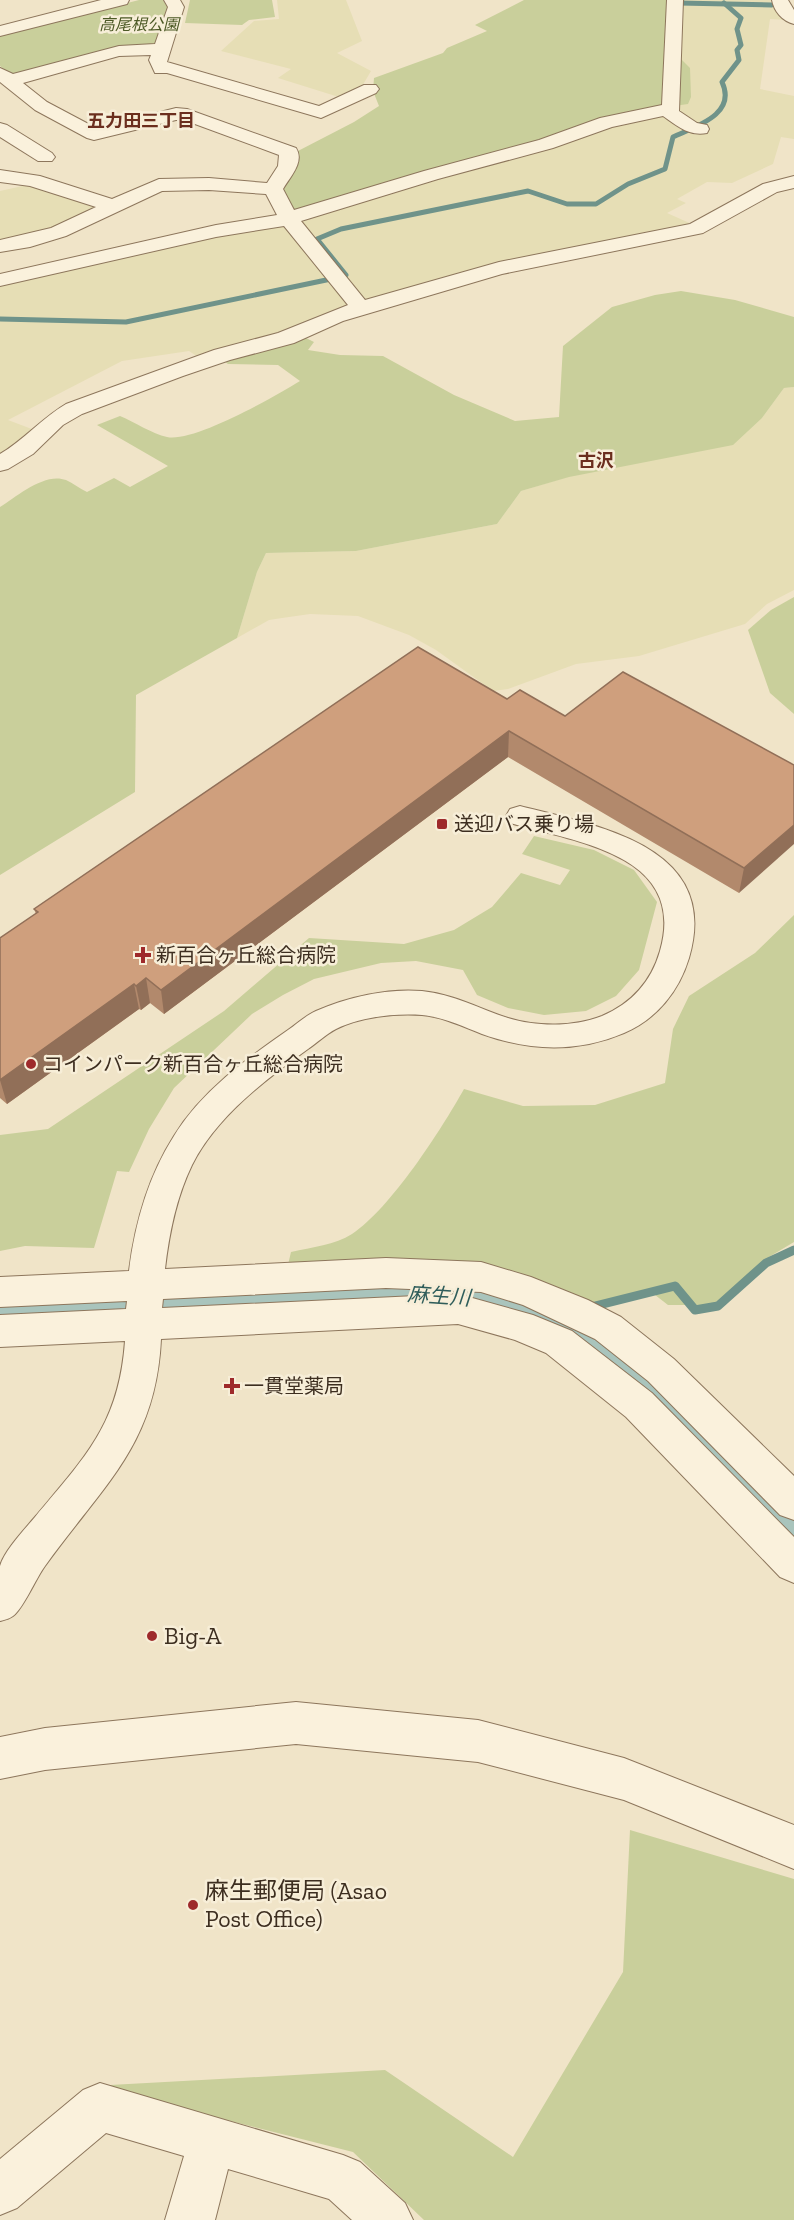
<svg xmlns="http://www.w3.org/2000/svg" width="794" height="2220" font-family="'Zilla Slab','Noto Sans JP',serif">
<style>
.farmland{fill:#e6deb5}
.green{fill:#c9cf9b}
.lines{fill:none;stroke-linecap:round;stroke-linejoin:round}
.stream-far1{stroke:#6f938a;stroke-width:5}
.stream{stroke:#6f938a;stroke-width:9}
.river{fill:#a9c4bc;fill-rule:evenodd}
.minor-casing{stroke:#8d765c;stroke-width:2}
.minor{fill:#faf1dc;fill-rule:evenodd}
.wall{fill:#b2896c}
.shaded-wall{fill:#916f58}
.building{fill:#cf9f7d;stroke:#916f58;stroke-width:1.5}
.poi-dot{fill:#9e2a2b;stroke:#f7eed8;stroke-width:2}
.labels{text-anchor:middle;stroke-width:5;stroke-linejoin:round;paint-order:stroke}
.far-park-label{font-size:16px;font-style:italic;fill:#4d5a26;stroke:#f7eed8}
.far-neighbourhood-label{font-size:18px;font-weight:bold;fill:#6b2e1e;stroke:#f7eed8}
.poi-label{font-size:20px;fill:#3d2e20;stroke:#f7eed8;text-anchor:start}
.water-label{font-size:21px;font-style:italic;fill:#2f5d5a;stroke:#f7eed8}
.near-poi-label{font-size:24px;fill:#3d2e20;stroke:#f7eed8;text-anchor:start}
</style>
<rect width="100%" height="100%" fill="#f0e4c8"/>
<g class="farmland">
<path d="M 277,0 L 346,0 L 362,41 L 337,53 L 371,71 L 361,88 L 342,98 L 278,78 L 291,69 L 221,51 L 254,21 L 279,19 Z"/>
<path d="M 685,0 L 771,0 L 770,4 L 786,20 L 770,19 L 760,89 L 794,96 L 794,139 L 781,137 L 773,164 L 732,183 L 707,182 L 677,199 L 686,203 L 667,213 L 694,225 L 582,249 L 201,359 L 189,351 L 122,361 L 8,420 L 37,431 L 0,459 L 0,283 L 161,246 L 280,224 L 677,55 L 679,17 Z"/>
<path d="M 36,183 L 101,207 L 96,215 L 0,244 L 0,191 Z"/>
<path d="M 794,387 L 794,590 L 767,604 L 745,624 L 639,656 L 576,664 L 508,689 L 493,691 L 436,650 L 409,635 L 358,616 L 310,614 L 282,618 L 269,620 L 237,638 L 257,572 L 266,553 L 356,551 L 497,524 L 521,491 L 762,418 L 784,388 Z"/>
</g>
<g class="green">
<path d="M 139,0 L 163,0 L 168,8 L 156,44 L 17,75 L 10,74 L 0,66 L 0,36 Z"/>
<path d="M 190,0 L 272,0 L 275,17 L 249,20 L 242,25 L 185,23 Z"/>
<path d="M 524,0 L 685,0 L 679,17 L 677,55 L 690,68 L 691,97 L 688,104 L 667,107 L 295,220 L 283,188 L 299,162 L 296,152 L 354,122 L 379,106 L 373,91 L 374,78 L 443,53 L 447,48 L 487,31 L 475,25 Z"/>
<path d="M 681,291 L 735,300 L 794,317 L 794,387 L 784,388 L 762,418 L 733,445 L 569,477 L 521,491 L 497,524 L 356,551 L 266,553 L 257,572 L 237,638 L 136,695 L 135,792 L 0,875 L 0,507 C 17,496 45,472 66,480 C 73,483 80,489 87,492 L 114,478 L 130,487 L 168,466 L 97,425 L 120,416 C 135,422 152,434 167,437 C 193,443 276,396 300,381 L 278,365 L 228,364 L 221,359 L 302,336 L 314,342 L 308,350 L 340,355 L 383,356 L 454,395 L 515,421 L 559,417 L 563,346 L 612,307 L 655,295 Z"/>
<path d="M 794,597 L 794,714 L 770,693 L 748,630 L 771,610 Z"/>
<path d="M 534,836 L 594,850 L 634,870 L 657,902 L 639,970 L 616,996 L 586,1011 L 544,1015 L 508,1008 L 477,995 L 463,970 L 416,961 L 381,963 L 314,979 L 283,995 L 252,1014 L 174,1088 L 149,1129 L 129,1172 L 117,1171 L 94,1248 L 25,1246 L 0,1251 L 0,1135 L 48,1129 L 224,1011 L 309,938 L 404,944 L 454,930 L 492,907 L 521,873 L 560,885 L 570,870 L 522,854 Z"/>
<path d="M 794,915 L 794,1242 L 769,1257 L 719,1305 L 668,1305 L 650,1291 L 593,1303 L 287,1269 L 291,1252 C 312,1247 335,1245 352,1234 C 391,1208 441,1130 464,1089 L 523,1106 L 595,1105 L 665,1083 L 673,1029 L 689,996 L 755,953 Z"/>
<path d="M 630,1830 L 794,1879 L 794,2220 L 424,2220 L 353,2152 L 92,2086 L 385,2070 L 513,2157 L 623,1972 Z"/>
</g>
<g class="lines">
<g class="stream-far1">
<path d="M 679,3 L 772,5"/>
<path d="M 340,277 L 346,275 L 317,239 L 341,229 L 528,191 L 567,204 L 596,204 L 628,184 L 665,169 L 673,137 C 697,126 737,114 722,82 L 739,60 L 737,50 L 741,45 L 737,29 L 741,18 L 724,3"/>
<path d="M 0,319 L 126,322 L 331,279"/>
</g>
<path class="stream" d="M 591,1307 L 675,1286 L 695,1310 L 718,1306 L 766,1263 L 794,1250"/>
<path class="river" d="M 386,1267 L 490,1275 L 527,1283 L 589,1309 L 628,1333 L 794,1489 L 794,1562 L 771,1553 L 586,1369 L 547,1345 L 517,1331 L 490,1325 L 386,1317 L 0,1335 L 0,1285 Z"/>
<defs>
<g id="minor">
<path d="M 101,0 L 129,0 L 127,4 L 0,36 L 0,26 Z"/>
<path d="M 164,0 L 180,0 L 184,7 L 167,62 L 319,106 L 364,85 L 376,85 L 379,89 L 376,93 L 321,118 L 167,73 L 155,73 L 149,60 L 151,55 L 119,56 L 23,83 L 47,102 L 96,128 L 176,108 L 187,109 L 296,148 C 305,162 290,177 283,189 L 294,210 L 424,171 L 539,140 L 600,118 L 662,105 L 667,0 L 683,0 L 679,111 L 697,123 L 707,125 L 709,129 L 707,133 C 689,137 676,125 663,116 L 612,127 L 553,148 L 438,179 L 301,221 L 365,300 L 499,262 L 690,224 L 763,184 L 794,176 L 794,188 L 777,192 L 703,233 L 502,274 L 343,321 L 294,343 L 230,360 L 183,376 L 82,414 L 63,425 L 33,454 L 8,469 L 0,471 L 0,454 C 24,440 42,418 66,404 L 214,350 L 278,333 L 348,305 L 284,226 L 216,237 L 0,286 L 0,274 L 216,225 L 277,215 L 266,194 L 209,190 L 162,191 L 66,236 L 30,247 L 0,252 L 0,240 L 51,228 L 96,207 L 30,186 L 0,182 L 0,170 L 40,176 L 112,199 L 159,179 L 209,178 L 267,183 L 278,166 L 279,155 L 184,120 L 176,120 L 94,140 L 87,138 L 35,110 L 0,82 L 0,68 L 13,74 L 119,46 L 155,44 L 168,7 Z"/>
<path d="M 772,0 L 788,0 L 794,10 L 794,24 C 782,21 774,11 772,0 Z"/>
<path d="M 0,123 L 7,125 L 52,153 L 55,157 L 52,161 L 38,161 L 0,137 Z"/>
<path d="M 520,806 C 598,826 722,846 689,958 C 679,991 657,1019 624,1033 C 577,1053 529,1051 482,1034 C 462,1026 443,1017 422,1015 C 395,1013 360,1017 336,1029 C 326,1034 317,1043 308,1049 C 265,1080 216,1117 192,1165 C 176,1198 169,1234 165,1269 L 386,1258 L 481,1262 L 531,1277 L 588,1300 L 621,1317 L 674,1359 L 794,1476 L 794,1520 L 780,1515 L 648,1381 L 595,1339 L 523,1305 L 481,1292 L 386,1288 L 163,1299 L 162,1308 L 458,1294 L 533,1315 L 572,1331 L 652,1393 L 794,1537 L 794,1583 L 780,1577 L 626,1417 L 546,1353 L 515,1340 L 458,1324 L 161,1339 C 156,1446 102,1486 45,1566 C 36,1578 23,1609 13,1616 C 9,1619 4,1620 0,1621 C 0,1606 0,1580 0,1566 C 4,1551 25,1529 35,1517 C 86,1456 119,1424 125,1341 L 0,1347 L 0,1315 L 126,1309 L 127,1301 L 0,1307 L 0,1277 L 129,1271 C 135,1223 148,1177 174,1136 C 201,1092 246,1059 288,1030 C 297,1024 305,1016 316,1011 C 347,997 388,988 422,991 C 453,994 480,1009 508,1018 C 537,1027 574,1027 602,1016 C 632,1003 651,982 660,951 C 688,854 575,842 510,823 L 506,816 L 510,809 Z"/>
<path d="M 296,1702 L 478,1720 L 624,1758 L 794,1825 L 794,1869 L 624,1800 L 478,1762 L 296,1744 L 45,1770 L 0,1779 L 0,1737 L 45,1728 Z"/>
<path d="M 100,2083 L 343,2155 L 360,2162 L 405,2203 L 413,2220 L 352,2220 L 329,2199 L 228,2169 L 215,2220 L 165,2220 L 184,2156 L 106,2133 L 17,2208 L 0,2215 L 0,2159 L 83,2090 Z"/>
</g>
</defs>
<use href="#minor" class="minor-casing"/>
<use href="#minor" class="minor"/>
</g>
<path class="wall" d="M 507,699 L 565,716 L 794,765 L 739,893 L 508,757 L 164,1014 L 150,1003 L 141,1010 L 139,1009 L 7,1104 L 0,1098 L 0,938 L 36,914 L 34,909 Z"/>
<g class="shaded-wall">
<path d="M 509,731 L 508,757 L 164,1014 L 161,990 Z"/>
<path d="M 794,825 L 794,844 L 739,893 L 744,868 Z"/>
<path d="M 146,978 L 150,1003 L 141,1010 L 136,986 Z"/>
<path d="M 134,984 L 139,1009 L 7,1104 L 0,1080 Z"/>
</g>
<path class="building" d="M 418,647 L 507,699 L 520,690 L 565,716 L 623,672 L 794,765 L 794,825 L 744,868 L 509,731 L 161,990 L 146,978 L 136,986 L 134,984 L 0,1080 L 0,938 L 38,912 L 34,909 Z"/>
<g class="poi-dot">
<rect x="436" y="818" width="12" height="12" rx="3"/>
<path d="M140 946h6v6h6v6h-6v6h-6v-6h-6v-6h6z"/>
<circle cx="31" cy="1064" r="6"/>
<path d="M229 1377h6v6h6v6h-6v6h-6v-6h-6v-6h6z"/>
<circle cx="152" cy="1636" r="6"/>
<circle cx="193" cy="1905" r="6"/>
</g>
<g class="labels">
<g class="far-park-label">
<text x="139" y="30">高尾根公園</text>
</g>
<g class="far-neighbourhood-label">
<text x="141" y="127">五力田三丁目</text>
<text x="596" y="467">古沢</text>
</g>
<g class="poi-label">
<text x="454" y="831">送迎バス乗り場</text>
<text x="156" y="962">新百合ヶ丘総合病院</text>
<text x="43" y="1071">コインパーク新百合ヶ丘総合病院</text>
<text x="244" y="1393">一貫堂薬局</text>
</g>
<g class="water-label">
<text transform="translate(439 1296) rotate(4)" y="7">麻生川</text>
</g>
<g class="near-poi-label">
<text x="164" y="1644">Big-A</text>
<text x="205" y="1899">麻生郵便局 (Asao<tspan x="205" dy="28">Post Office)</tspan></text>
</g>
</g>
</svg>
